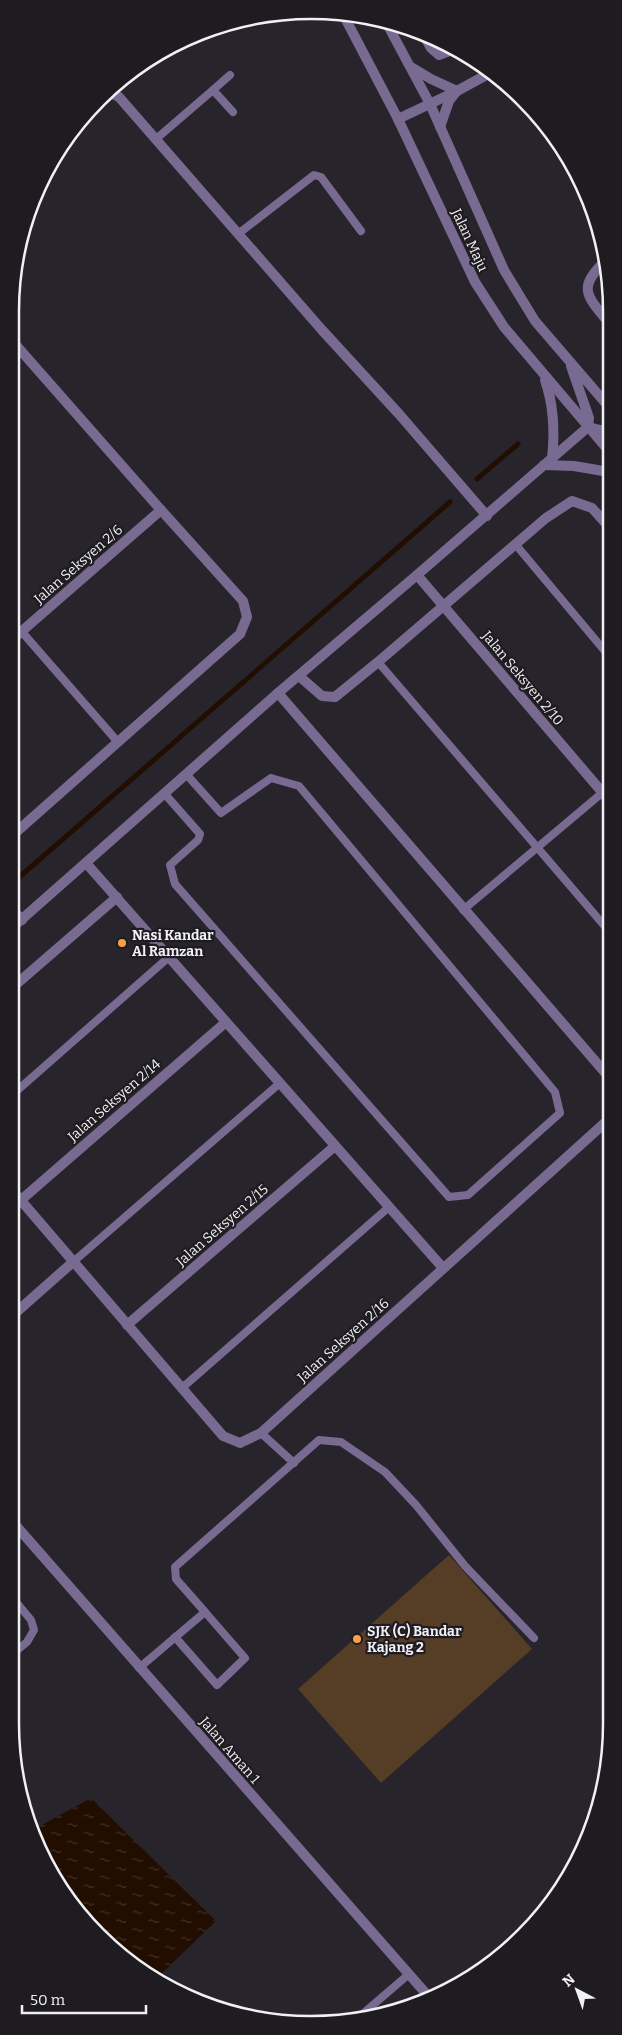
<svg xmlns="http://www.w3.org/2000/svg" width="622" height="2035" font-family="Bitter,serif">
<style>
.garden{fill:#553d26}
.water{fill:url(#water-ripples)}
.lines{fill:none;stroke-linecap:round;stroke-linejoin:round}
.stream{stroke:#220e00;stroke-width:5}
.service{stroke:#796a92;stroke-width:8}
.minor{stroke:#796a92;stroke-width:10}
.tertiary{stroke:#796a92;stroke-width:10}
.poi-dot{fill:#f7a149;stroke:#1e1c21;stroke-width:2}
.labels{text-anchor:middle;stroke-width:4.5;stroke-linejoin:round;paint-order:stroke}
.street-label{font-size:14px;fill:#f1f0f4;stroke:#1e1c21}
.poi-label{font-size:14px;font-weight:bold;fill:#f1f0f4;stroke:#1e1c21;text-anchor:start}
.rim{fill:none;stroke:#f1f0f4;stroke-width:2.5}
</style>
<defs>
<pattern id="water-ripples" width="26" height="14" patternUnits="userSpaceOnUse" patternTransform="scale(1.25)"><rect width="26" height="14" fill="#220e00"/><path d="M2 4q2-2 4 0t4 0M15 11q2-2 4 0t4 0" fill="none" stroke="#433126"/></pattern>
</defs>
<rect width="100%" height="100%" fill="#27252b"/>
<path class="garden" d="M 449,1555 L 532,1649 L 381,1783 L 298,1689 Z"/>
<path class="water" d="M 91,1798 L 216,1921 L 157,1978 L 85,1923 L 33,1839 L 31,1831 Z"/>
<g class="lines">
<g class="stream">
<path d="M 477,479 L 518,444"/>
<path d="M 16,880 L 450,502"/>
</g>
<g class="service">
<path d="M 230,75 L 213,90 L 233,112"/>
<path d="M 156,139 L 213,90"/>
<path d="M 238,234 L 314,175 L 321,177 L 361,231"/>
<path d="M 516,545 L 609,656"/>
<path d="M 22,632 L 117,741"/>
<path d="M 378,662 L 608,930"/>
<path d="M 164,793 L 200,834 L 198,840 L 170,865 L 175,884 L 449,1197 L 468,1195 L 560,1113 L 555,1092 L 299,786 L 271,778 L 221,813 L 186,774"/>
<path d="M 463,910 L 608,788"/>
<path d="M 12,1095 L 169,957"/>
<path d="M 73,1262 L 280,1083"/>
<path d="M 182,1388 L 389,1207"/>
<path d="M 261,1433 L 294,1463"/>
<path d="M 175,1637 L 217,1685 L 245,1658 L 205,1612"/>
<path d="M 10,1656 L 27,1642 L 34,1630 L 31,1620 L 11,1596"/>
<path d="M 139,1668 L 205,1612 L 176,1579 L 175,1567 L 319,1440 L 341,1442 L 385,1472 L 416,1505 L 465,1566 L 534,1638"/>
<path d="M 359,2017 L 409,1974"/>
</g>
<g class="minor">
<path d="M 425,37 L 431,48 L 439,55 L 457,48"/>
<path d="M 111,93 L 119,97 L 322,330 L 399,414 L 487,516"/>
<path d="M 398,119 L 457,91 L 490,73"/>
<path d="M 606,260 C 577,288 586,295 609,323"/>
<path d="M 417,575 L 608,799"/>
<path d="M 14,638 L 161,510"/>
<path d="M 299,676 L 322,696 L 335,697 L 378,662 L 546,518 L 572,501 L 592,508 L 609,527"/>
<path d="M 278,693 L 608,1076"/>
<path d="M 14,834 L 240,634 L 247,617 L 243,601 L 161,510 L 15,344"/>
<path d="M 86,863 L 443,1268"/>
<path d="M 13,910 L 22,920"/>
<path d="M 13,927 L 278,693 L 417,575 L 588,427"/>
<path d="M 13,987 L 117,897"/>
<path d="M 12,1190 L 223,1436 L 240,1443 L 261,1433 L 608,1120"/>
<path d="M 21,1200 L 226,1022"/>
<path d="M 12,1316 L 73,1262"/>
<path d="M 127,1325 L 335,1146"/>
<path d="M 11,1520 L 429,1997"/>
</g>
<g class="tertiary">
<path d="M 344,16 L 398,119 L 475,282 L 504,327 L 609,451"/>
<path d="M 386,22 L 430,104 L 504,270 L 535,321 L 609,407"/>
<path d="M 411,67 L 431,79 L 457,91 L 449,101 L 440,127"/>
<path d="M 571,366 L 589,418 L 588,427"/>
<path d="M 545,380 C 554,406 555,431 552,458"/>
<path d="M 588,427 L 609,432"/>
<path d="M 544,465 L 574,466 L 609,472"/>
</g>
</g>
<g class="poi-dot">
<circle cx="122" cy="943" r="5"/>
<circle cx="357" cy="1639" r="5"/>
</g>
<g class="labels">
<g class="street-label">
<text transform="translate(470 240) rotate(65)" y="5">Jalan Maju</text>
<text transform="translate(78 564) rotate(-41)" y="5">Jalan Seksyen 2/6</text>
<text transform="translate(523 678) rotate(50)" y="5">Jalan Seksyen 2/10</text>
<text transform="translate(114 1100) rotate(-41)" y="5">Jalan Seksyen 2/14</text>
<text transform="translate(222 1225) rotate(-41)" y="5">Jalan Seksyen 2/15</text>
<text transform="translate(343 1340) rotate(-42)" y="5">Jalan Seksyen 2/16</text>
<text transform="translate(230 1750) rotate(49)" y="5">Jalan Aman 1</text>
</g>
<g class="poi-label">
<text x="132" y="940">Nasi Kandar<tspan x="132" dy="16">Al Ramzan</tspan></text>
<text x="367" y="1636">SJK (C) Bandar<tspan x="367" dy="16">Kajang 2</tspan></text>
</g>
</g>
<path d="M0 0H622V2035H0ZM311 19H311A292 292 0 0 1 603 311V1724A292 292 0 0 1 311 2016H311A292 292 0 0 1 19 1724V311A292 292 0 0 1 311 19Z" fill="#1e1c21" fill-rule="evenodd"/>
<path class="rim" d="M311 19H311A292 292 0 0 1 603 311V1724A292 292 0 0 1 311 2016H311A292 292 0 0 1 19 1724V311A292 292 0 0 1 311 19Z"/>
<g transform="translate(577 1990) rotate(319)" stroke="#1e1c21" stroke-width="4" paint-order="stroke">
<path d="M0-4L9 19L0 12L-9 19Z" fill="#f1f0f4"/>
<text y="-8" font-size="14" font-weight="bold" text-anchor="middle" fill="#f1f0f4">N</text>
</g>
<path d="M22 2005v8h124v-8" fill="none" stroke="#f1f0f4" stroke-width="2.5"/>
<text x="30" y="2005" font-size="15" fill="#f1f0f4" stroke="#1e1c21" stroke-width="4" paint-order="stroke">50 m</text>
</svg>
